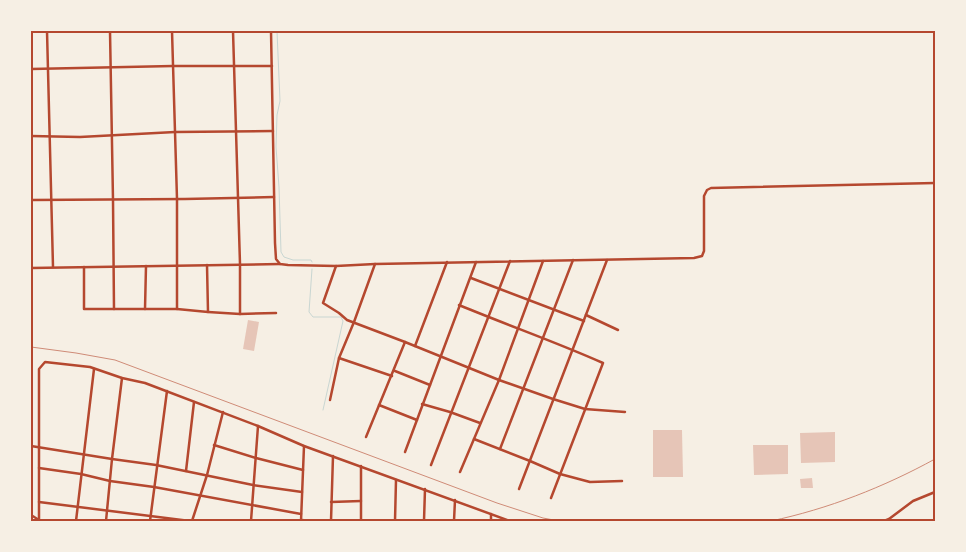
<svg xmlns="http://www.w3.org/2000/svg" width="966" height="552" font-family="Arial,sans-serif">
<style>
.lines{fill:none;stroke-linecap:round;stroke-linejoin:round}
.stream{stroke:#c9d6d2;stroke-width:1}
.building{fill:#e6c5b7}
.minor{stroke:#b5482f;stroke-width:2.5}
.tertiary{stroke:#b5482f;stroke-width:2.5}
.rail{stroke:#cf8b77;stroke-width:1}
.neatline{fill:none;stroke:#b5482f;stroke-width:2}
</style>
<rect width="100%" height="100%" fill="#f6efe4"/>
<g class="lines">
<g class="stream">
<path d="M 277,31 L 280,101 L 277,115 L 276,147 L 279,187 L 281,252 L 284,257 L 293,260 L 311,260 L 312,262"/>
<path d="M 312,269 L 309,312 L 313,317 L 341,317 L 343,321 L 323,410"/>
</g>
</g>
<g class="building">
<path d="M 248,320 L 259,322 L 254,351 L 243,349 Z"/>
<path d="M 653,430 L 682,430 L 683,477 L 653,477 Z"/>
<path d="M 835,432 L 835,462 L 801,463 L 800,433 Z"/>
<path d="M 753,445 L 788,445 L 788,474 L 754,475 Z"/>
<path d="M 812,478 L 813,488 L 801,488 L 800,479 Z"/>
</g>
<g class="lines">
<g class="minor">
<path d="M 47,31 L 53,267"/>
<path d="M 110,31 L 113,200 L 114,309"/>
<path d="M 172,31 L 177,199 L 177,309"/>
<path d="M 233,31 L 240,264 L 240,314"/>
<path d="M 31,69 L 173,66 L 272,66"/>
<path d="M 31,136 L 80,137 L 175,132 L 273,131"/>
<path d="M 31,200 L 185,199 L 274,197"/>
<path d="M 336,266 L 323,303 L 339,313 L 347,320 L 405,342 L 499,380 L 553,399 L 585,409 L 625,412"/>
<path d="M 84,267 L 84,309 L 177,309 L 208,312 L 207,265"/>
<path d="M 31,268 L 280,264"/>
<path d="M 471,278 L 584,321"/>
<path d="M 459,305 C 507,325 556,342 603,363 L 551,498"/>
<path d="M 145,309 L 146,266"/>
<path d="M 208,312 L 240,314 L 276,313"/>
<path d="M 586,315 L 618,330"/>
<path d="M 415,346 L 447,262"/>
<path d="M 339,358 L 392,376"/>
<path d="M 395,371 L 430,385"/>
<path d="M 330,400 L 339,358 L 354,322 L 375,264"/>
<path d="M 422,404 L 450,412 L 480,423"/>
<path d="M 379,405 L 417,420"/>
<path d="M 366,437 L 405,342"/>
<path d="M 474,439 L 530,461 L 560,474 L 590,482 L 622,481"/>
<path d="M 214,445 L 256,458 L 303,470"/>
<path d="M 31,446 L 112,459 L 156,465 L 253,485 L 302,492"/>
<path d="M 500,449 L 573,260"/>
<path d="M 405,452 L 476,262"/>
<path d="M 431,465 L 510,261"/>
<path d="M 361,466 L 361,521"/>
<path d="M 39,468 L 81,474 L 110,481 L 154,487 L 301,514"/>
<path d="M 186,471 L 194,402"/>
<path d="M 460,472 L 499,380 L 543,261"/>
<path d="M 519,489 L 607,260"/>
<path d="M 39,502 L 190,521"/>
<path d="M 331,502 L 361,501"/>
<path d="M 31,515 L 39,520"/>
<path d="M 301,520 L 314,521"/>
<path d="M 76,521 L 94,369"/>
<path d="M 106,521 L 112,459 L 122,378"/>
<path d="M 150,521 L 167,391"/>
<path d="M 192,521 L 207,475 L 223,412"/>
<path d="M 251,521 L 258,426"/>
<path d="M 331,521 L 333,456"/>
<path d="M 395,521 L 396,480"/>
<path d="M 424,521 L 425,489"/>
<path d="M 454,521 L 455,500"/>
<path d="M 491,521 L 491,514"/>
</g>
<g class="tertiary">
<path d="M 271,31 L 275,243 L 276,259 L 280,264 L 288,265 L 336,266 L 375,264 L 694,258 L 702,256 L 704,251 L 704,196 L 707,190 L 711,188 L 935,183"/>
<path d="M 39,521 L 39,369 L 45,362 L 90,367 L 122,378 L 145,383 L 258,426 L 304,446 L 510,521"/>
<path d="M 301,521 L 304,446"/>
<path d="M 884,521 L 889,519 L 913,501 L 935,492"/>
</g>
<g class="rail">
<path d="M 31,347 L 76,353 L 115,360 L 497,503 L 543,518 L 559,521"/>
<path d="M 771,521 C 828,509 884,487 935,459"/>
</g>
</g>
<rect width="966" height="552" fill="none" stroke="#f6efe4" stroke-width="65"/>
<rect x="32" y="32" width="902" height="488" class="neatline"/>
</svg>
